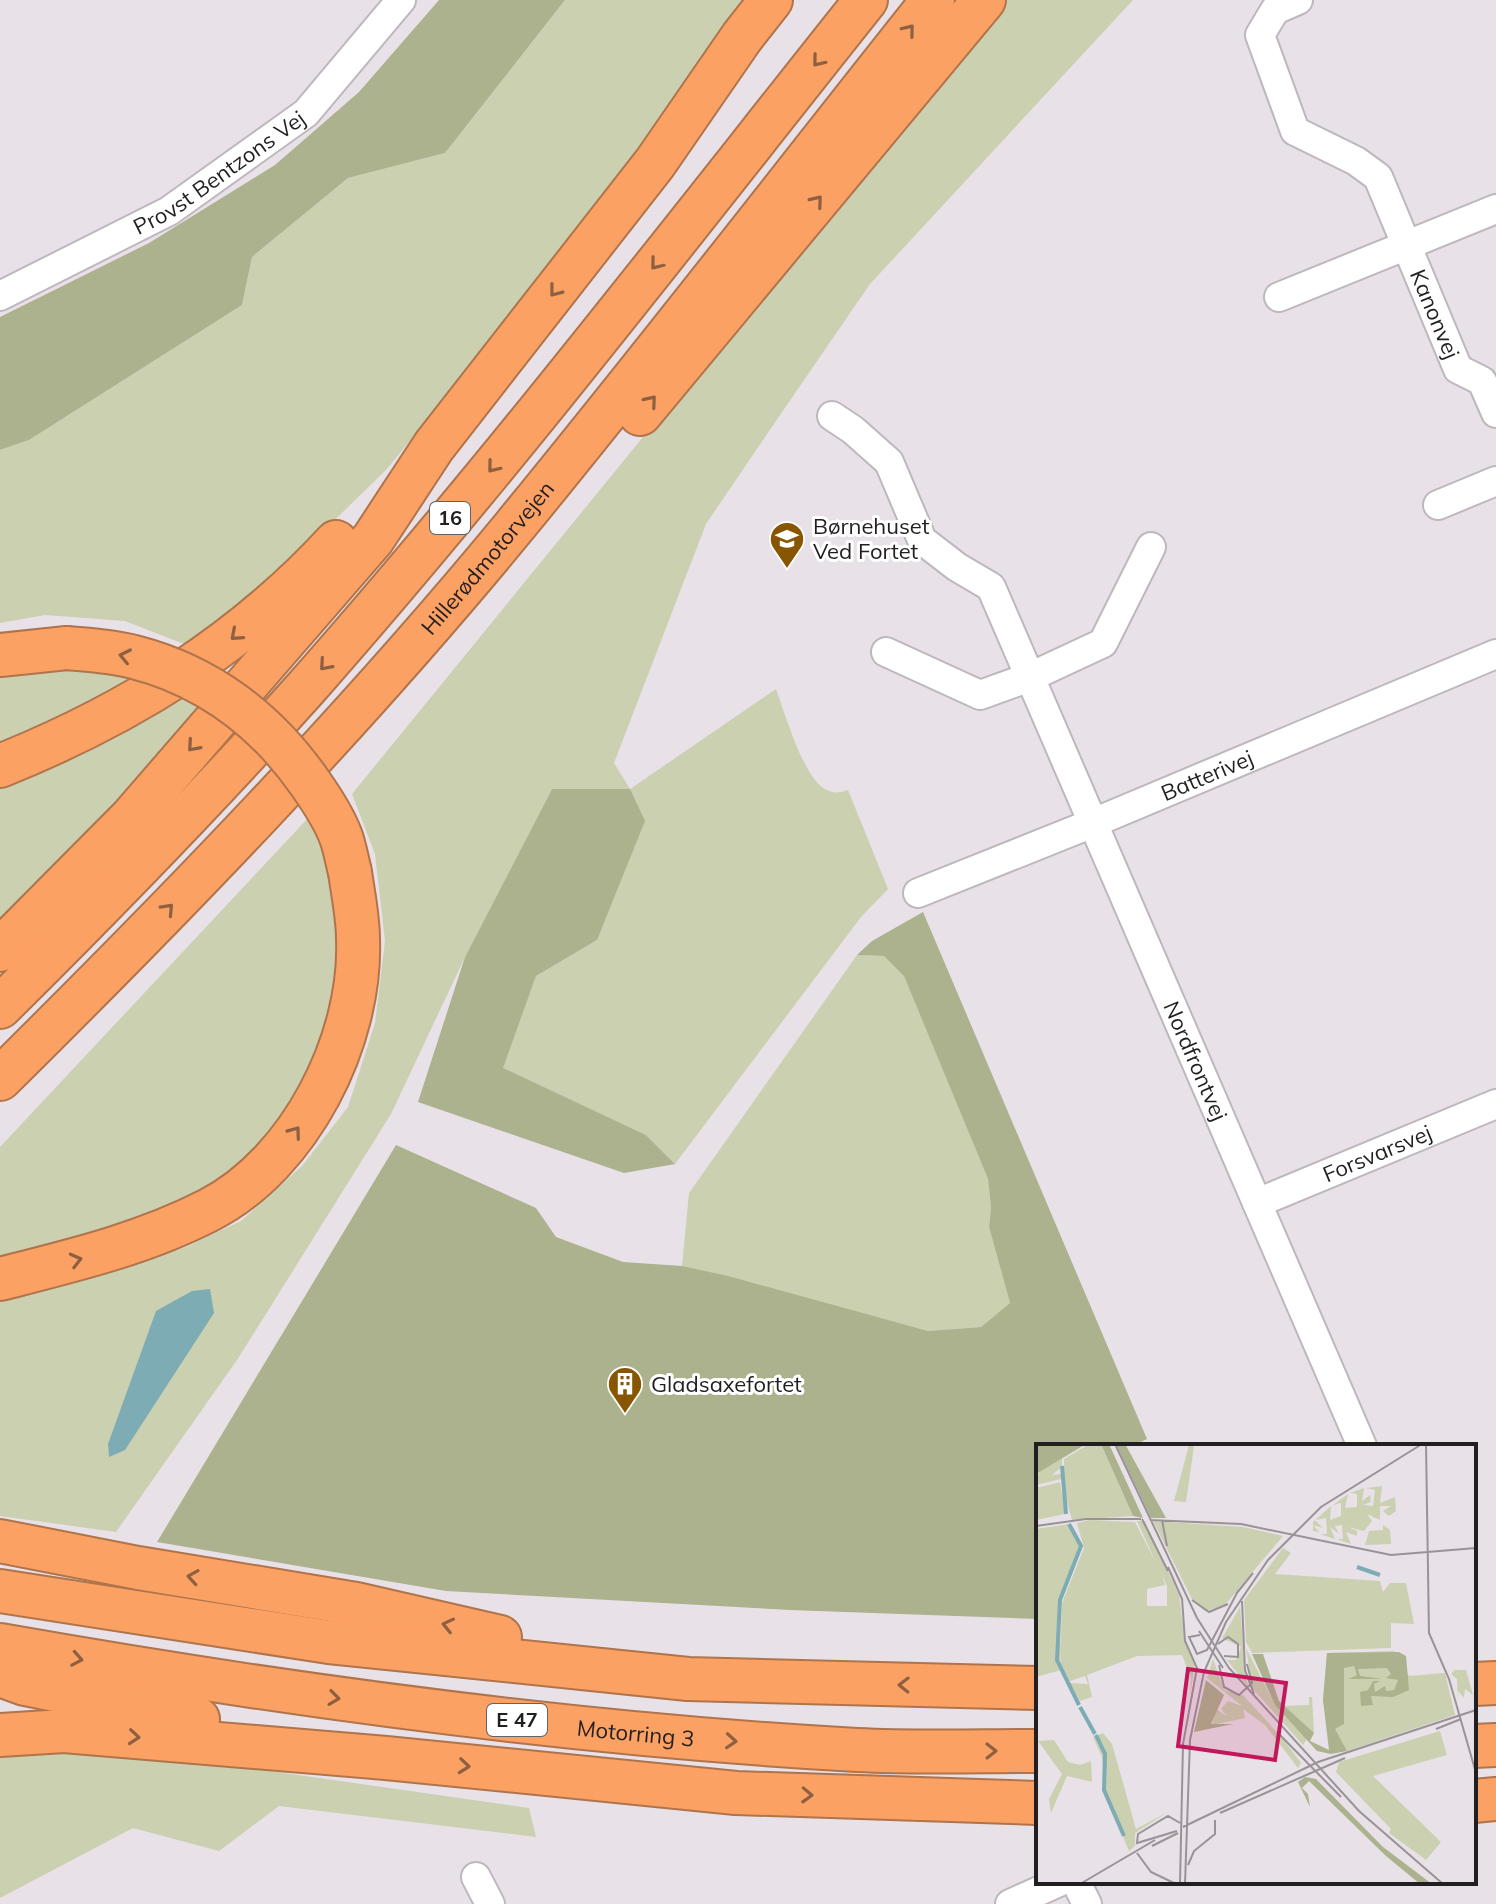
<svg xmlns="http://www.w3.org/2000/svg" width="1496" height="1904" font-family="Mulish,sans-serif">
<style>
.green{fill:#cbd0b1}
.forest{fill:#acb28d}
.water{fill:#7dacb4}
.lines{fill:none;stroke-linecap:round;stroke-linejoin:round}
.minor-casing{stroke:#beb7be;stroke-width:32}
.highway-casing{stroke:#af744c;stroke-width:46}
.minor{stroke:#fff;stroke-width:28}
.highway{stroke:#fba163;stroke-width:42}
.highway-bridge-casing{stroke:#af744c;stroke-width:46;stroke-linecap:butt}
.highway-bridge{stroke:#fba163;stroke-width:42}
.oneway{stroke:#8e6042}
.labels{text-anchor:middle;stroke-width:6;stroke-linejoin:round;paint-order:stroke}
.shield{fill:#fff;stroke:#646264;stroke-width:2}
.shield-label{font-size:20px;font-weight:bold;fill:#221f21}
.street-label{font-size:22px;fill:#221f21;stroke:#fff}
.poi-label{font-size:22px;fill:#221f21;stroke:#fff;text-anchor:start}
.inset-river{fill:none;stroke:#7dacb4;stroke-width:4}
.inset-road{fill:none;stroke:#999398;stroke-width:2}
.view{fill:#c2185b;fill-opacity:0.15;stroke:#c2185b;stroke-width:4}
.inset-edge{fill:none;stroke:#221f21;stroke-width:4}
</style>
<rect width="100%" height="100%" fill="#e8e1e8"/>
<g class="green">
<path d="M 565,0 L 758,0 L 574,242 L 386,470 L 275,578 L 189,646 L 125,621 L 45,615 L 0,623 L 0,450 L 29,440 L 242,305 L 252,257 L 348,178 L 445,153 Z"/>
<path d="M 1003,0 L 1133,0 L 870,284 L 767,434 L 706,524 L 614,763 L 630,789 L 776,689 C 785,713 803,777 825,789 C 834,794 839,793 848,790 L 888,889 L 861,917 L 675,1164 L 646,1135 L 502,1068 L 536,976 L 597,940 L 552,789 L 465,957 L 391,1114 L 239,1357 L 116,1532 L 0,1516 L 0,1299 L 186,1247 L 241,1221 L 302,1166 L 348,1107 L 375,1023 L 385,941 L 375,854 L 352,794 L 775,275 Z"/>
<path d="M 0,662 L 145,672 L 50,730 L 0,743 Z"/>
<path d="M 185,691 L 213,706 L 0,920 L 0,785 L 25,779 Z"/>
<path d="M 310,816 L 338,893 L 347,991 L 330,1072 L 207,1201 L 0,1267 L 0,1147 Z"/>
<path d="M 857,955 L 884,956 L 904,975 L 988,1179 L 991,1208 L 989,1227 L 1010,1303 L 981,1327 L 928,1331 L 682,1266 L 689,1193 Z"/>
<path d="M 62,1753 L 263,1770 L 529,1808 L 536,1837 L 279,1806 L 219,1851 L 133,1828 L 0,1898 L 0,1756 Z"/>
</g>
<g class="forest">
<path d="M 439,0 L 565,0 L 445,153 L 348,178 L 252,257 L 242,305 L 29,440 L 0,450 L 0,317 L 149,243 L 275,165 L 359,92 Z"/>
<path d="M 552,789 L 630,789 L 645,821 L 597,940 L 536,976 L 503,1068 L 646,1135 L 675,1164 L 624,1173 L 418,1102 L 465,957 Z"/>
<path d="M 923,912 L 1147,1439 L 1132,1446 L 1038,1446 L 1038,1619 L 790,1610 L 446,1591 L 157,1542 L 396,1145 L 536,1208 L 556,1237 L 623,1262 L 682,1266 L 728,1276 L 928,1331 L 981,1327 L 1010,1303 L 989,1227 L 991,1208 L 988,1179 L 904,976 L 884,956 L 857,955 L 872,941 Z"/>
</g>
<path class="water" d="M 210,1289 L 214,1313 L 125,1450 L 109,1457 L 108,1444 L 156,1311 L 192,1291 Z"/>
<g class="lines">
<defs>
<g id="minor">
<path id="s1" d="M 1298,0 L 1275,10 L 1260,35 L 1295,131 L 1356,161 L 1378,177 L 1458,369 L 1482,381 L 1496,413"/>
<path id="s2" d="M 0,296 L 169,211 L 306,113 L 401,0"/>
<path d="M 1279,297 L 1496,209"/>
<path id="s3" d="M 832,416 L 853,430 L 889,462 L 922,540 L 957,567 L 991,587 L 1362,1446"/>
<path d="M 1438,505 L 1496,481"/>
<path d="M 886,652 L 980,695 L 1030,677 L 1103,643 L 1151,547"/>
<path id="s4" d="M 918,893 L 1093,823 L 1496,654"/>
<path id="s5" d="M 1257,1203 L 1496,1104"/>
<path d="M 476,1877 L 490,1904"/>
<path d="M 1076,1882 L 1087,1904"/>
<path d="M 1010,1904 L 1059,1882"/>
</g>
<g id="highway">
<path d="M 640,414 L 984,0"/>
<path d="M 0,655 L 67,648"/>
<path d="M 0,766 C 129,714 241,645 336,542"/>
<path d="M 0,950 L 131,818 L 373,539 L 434,446 L 655,163 L 742,37 L 771,0"/>
<path d="M 0,1007 C 104,904 207,798 305,689 C 501,467 682,231 866,0"/>
<path id="s6" d="M 0,1079 C 177,904 354,721 513,528 C 656,354 793,176 933,0"/>
<path d="M 0,1279 C 71,1261 143,1244 209,1210 C 300,1163 362,1040 358,939 C 358,917 353,894 350,872"/>
<path d="M 0,1541 L 138,1568 L 356,1604 L 500,1637"/>
<path d="M 0,1591 L 329,1642 L 688,1679 L 1038,1688"/>
<path id="s7" d="M 0,1645 C 283,1695 569,1734 857,1750 C 917,1753 978,1751 1038,1751"/>
<path d="M 0,1675 L 25,1684 L 198,1719"/>
<path d="M 1474,1684 L 1496,1683"/>
<path d="M 0,1735 L 64,1731 L 386,1758 L 736,1793 L 1038,1803"/>
<path d="M 1474,1746 L 1496,1745"/>
<path d="M 1474,1801 L 1496,1799"/>
</g>
</defs>
<use href="#minor" class="minor-casing"/>
<use href="#highway" class="highway-casing"/>
<use href="#minor" class="minor"/>
<use href="#highway" class="highway"/>
<defs>
<path id="highway-bridge" d="M 67,648 C 89,650 112,651 134,657 C 208,676 267,721 310,783 C 322,800 334,818 341,837 C 345,848 347,861 350,872"/>
</defs>
<use href="#highway-bridge" class="highway-bridge-casing"/>
<use href="#highway-bridge" class="highway-bridge"/>
</g>
<defs><path id="oneway-chevron" d="M-2-3.5L2.5 0L-2 3.5" fill="none" stroke-width="1.6" stroke-linecap="round" stroke-linejoin="round" transform="scale(2)"/></defs>
<g class="oneway">
<use href="#oneway-chevron" transform="translate(909 30) rotate(-51)"/>
<use href="#oneway-chevron" transform="translate(818 61) rotate(129)"/>
<use href="#oneway-chevron" transform="translate(817 201) rotate(-50)"/>
<use href="#oneway-chevron" transform="translate(656 264) rotate(129)"/>
<use href="#oneway-chevron" transform="translate(555 291) rotate(128)"/>
<use href="#oneway-chevron" transform="translate(651 401) rotate(-50)"/>
<use href="#oneway-chevron" transform="translate(493 467) rotate(129)"/>
<use href="#oneway-chevron" transform="translate(236 635) rotate(139)"/>
<use href="#oneway-chevron" transform="translate(125 656) rotate(-168)"/>
<use href="#oneway-chevron" transform="translate(325 665) rotate(131)"/>
<use href="#oneway-chevron" transform="translate(193 746) rotate(131)"/>
<use href="#oneway-chevron" transform="translate(168 909) rotate(-47)"/>
<use href="#oneway-chevron" transform="translate(295 1132) rotate(-54)"/>
<use href="#oneway-chevron" transform="translate(76 1260) rotate(-14)"/>
<use href="#oneway-chevron" transform="translate(193 1577) rotate(-171)"/>
<use href="#oneway-chevron" transform="translate(448 1625) rotate(-167)"/>
<use href="#oneway-chevron" transform="translate(77 1659) rotate(10)"/>
<use href="#oneway-chevron" transform="translate(904 1685) rotate(-179)"/>
<use href="#oneway-chevron" transform="translate(334 1698) rotate(8)"/>
<use href="#oneway-chevron" transform="translate(134 1737) rotate(5)"/>
<use href="#oneway-chevron" transform="translate(731 1741) rotate(4)"/>
<use href="#oneway-chevron" transform="translate(991 1751)"/>
<use href="#oneway-chevron" transform="translate(464 1766) rotate(6)"/>
<use href="#oneway-chevron" transform="translate(807 1795) rotate(2)"/>
</g>
<defs>
<symbol id="school-pin" viewBox="-11 -11 22 30"><path d="M0 17L-7.5 6A9.5 9.5 0 1 1 7.5 6Z" fill="#850" stroke="#fff"/><path d="M0-5L7-2L0 1L-7-2ZM-4 1L0 2.5L4 1V4Q0 6-4 4Z" fill="#fff"/></symbol>
<symbol id="building-pin" viewBox="-11 -11 22 30"><path d="M0 17L-7.5 6A9.5 9.5 0 1 1 7.5 6Z" fill="#850" stroke="#fff"/><path d="M-4-6H4V6H1V3H-1V6H-4ZM-2.5-4.3h1.7v1.8h-1.7ZM.8-4.3h1.7v1.8H.8ZM-2.5-1h1.7V.8h-1.7ZM.8-1h1.7V.8H.8Z" fill="#fff"/></symbol>
</defs>
<g fill-rule="evenodd">
<use href="#school-pin" x="767" y="519" width="40" height="54"/>
<use href="#building-pin" x="605" y="1364" width="40" height="54"/>
</g>
<g class="labels">
<g class="shield">
<rect x="430" y="502" width="40" height="32" rx="6"/>
<rect x="487" y="1704" width="60" height="32" rx="6"/>
</g>
<g class="shield-label">
<text x="450" y="525">16</text>
<text x="517" y="1727">E 47</text>
</g>
<g class="street-label">
<text dy="8" stroke="none"><textPath href="#s2" startOffset="252">Provst Bentzons Vej</textPath></text>
<text dy="8" stroke="none"><textPath href="#s1" startOffset="400">Kanonvej</textPath></text>
<text dy="8" stroke="none"><textPath href="#s6" startOffset="714">Hillerødmotorvejen</textPath></text>
<text dy="8" stroke="none"><textPath href="#s4" startOffset="312">Batterivej</textPath></text>
<text dy="8" stroke="none"><textPath href="#s3" startOffset="758">Nordfrontvej</textPath></text>
<text dy="8" stroke="none"><textPath href="#s5" startOffset="130">Forsvarsvej</textPath></text>
<text dy="8" stroke="none"><textPath href="#s7" startOffset="642">Motorring 3</textPath></text>
</g>
<g class="poi-label">
<text x="813" y="534">Børnehuset<tspan x="813" dy="25">Ved Fortet</tspan></text>
<text x="651" y="1392">Gladsaxefortet</text>
</g>
</g>
<g transform="translate(1036 1444)">
<rect width="440" height="440" fill="#e8e1e8"/>
<path d="M 53,0 L 65,0 L 97,72 L 36,76 L 28,47 L 28,15 ZM 153,1 L 158,2 L 150,58 L 138,57 ZM 26,14 L 26,23 L 16,31 L 25,30 L 25,35 L 0,41 L 4,24 ZM 24,38 L 29,70 L 0,76 L 0,44 ZM 346,42 L 344,59 L 359,53 L 360,67 L 353,72 L 347,67 L 355,62 L 344,62 L 344,76 L 331,70 L 336,77 L 328,87 L 312,83 L 321,87 L 321,92 L 310,88 L 315,100 L 301,95 L 307,95 L 306,81 L 299,82 L 303,90 L 294,83 L 299,95 L 284,90 L 291,90 L 290,74 L 279,76 L 287,84 L 277,81 L 283,88 L 277,87 L 277,78 L 295,62 L 294,76 L 305,72 L 305,59 L 297,61 L 312,50 L 309,64 L 321,63 L 321,50 L 314,49 L 328,44 L 326,57 L 334,51 L 335,58 L 327,61 L 337,62 L 339,46 L 330,44 ZM 54,76 L 99,78 L 121,121 L 101,77 L 109,77 L 143,151 L 148,191 L 159,219 L 154,253 L 155,233 L 146,211 L 101,212 L 51,231 L 56,253 L 44,257 L 34,239 L 52,240 L 49,232 L 34,237 L 24,218 L 26,159 L 48,104 L 41,79 ZM 126,131 L 131,142 L 131,162 L 111,162 L 111,145 L 129,141 ZM 117,77 L 207,83 L 247,92 L 188,162 L 169,167 L 156,155 ZM 33,80 L 46,104 L 23,160 L 25,226 L 0,233 L 0,85 ZM 347,81 L 354,86 L 355,100 L 329,101 L 333,87 L 347,86 ZM 247,104 L 255,109 L 239,130 L 344,137 L 347,148 L 354,139 L 370,139 L 378,180 L 355,179 L 355,204 L 216,209 L 210,198 L 208,156 ZM 204,163 L 210,235 L 213,244 L 191,216 L 200,216 L 205,203 L 186,194 ZM 210,204 L 239,261 L 271,295 L 267,301 L 216,244 ZM 358,207 L 373,232 L 409,229 L 419,271 L 311,307 L 294,300 L 287,256 L 291,209 ZM 177,215 L 188,246 L 207,251 L 248,296 L 265,319 L 262,324 L 229,281 L 207,265 L 209,274 L 176,281 L 180,265 L 191,272 L 185,265 L 192,257 L 206,262 L 171,234 ZM 419,226 L 430,226 L 437,251 L 429,245 L 428,254 L 422,247 L 422,257 L 421,235 L 415,230 ZM 273,253 L 276,253 L 278,289 L 247,262 L 273,261 ZM 404,287 L 411,311 L 337,332 L 405,398 L 390,416 L 353,389 L 355,385 L 300,328 L 303,318 ZM 67,289 L 76,300 L 100,385 L 132,368 L 99,389 L 99,402 L 93,407 L 69,350 L 66,313 L 57,293 ZM 18,296 L 32,318 L 44,321 L 55,317 L 56,338 L 31,332 L 15,369 L 13,355 L 26,330 L 2,297 Z" fill="#cbd0b1" fill-rule="evenodd"/>
<path d="M 0,0 L 50,0 L 0,30 ZM 65,0 L 73,0 L 107,74 L 97,72 ZM 80,0 L 89,0 L 130,74 L 115,74 ZM 363,208 L 370,212 L 373,246 L 357,253 L 335,252 L 337,261 L 325,262 L 324,248 L 332,246 L 337,237 L 344,237 L 338,240 L 339,248 L 349,242 L 350,247 L 358,246 L 362,236 L 350,234 L 355,230 L 351,224 L 322,225 L 324,232 L 347,235 L 313,235 L 321,231 L 318,222 L 308,224 L 308,280 L 299,285 L 311,307 L 295,310 L 281,307 L 239,261 L 216,210 L 227,210 L 243,257 L 278,289 L 274,297 L 293,306 L 287,256 L 291,209 ZM 170,236 L 188,251 L 175,280 L 197,280 L 158,288 ZM 269,333 L 280,335 L 347,403 L 396,440 L 384,440 L 350,412 L 273,337 L 266,344 L 272,350 L 274,363 L 262,338 Z" fill="#acb28d"/>
<path class="inset-river" d="M 26,22 L 30,70M 33,80 L 45,102 L 24,156 L 21,216 L 43,261M 321,123 L 344,131M 44,263 L 59,290M 60,291 L 69,310 L 68,346 L 88,392"/>
<path class="inset-road" d="M 79,0 L 161,174 L 193,224 L 323,367 L 407,440M 390,0 L 393,189 L 413,235 L 440,329M 106,75 L 132,127M 114,76 L 205,80 L 355,111 L 440,104M 126,76 L 131,102M 0,82 L 50,75 L 105,75M 132,123 L 146,155M 200,150 L 217,129M 156,156 L 173,168 L 192,160M 206,157 L 209,226 L 218,250M 163,187 L 187,224M 164,191 L 153,193 L 161,210 L 171,206 L 202,147M 182,200 L 192,193 L 202,200 L 202,213 L 188,212M 183,221 L 188,243 L 203,251 L 216,239 L 211,220M 400,285 L 425,275M 241,288 L 305,353M 184,369 L 309,314M 147,383 L 282,318 L 440,266M 141,387 L 101,399 L 102,390 L 132,372 L 144,379M 116,402 L 142,389M 101,409 L 115,428 L 140,440M 152,421 L 158,407 L 179,390 L 179,376M 44,440 L 119,396M 144,440 L 147,300 L 161,224 L 149,197 L 146,154M 149,440 L 154,296 L 168,228 L 190,178 L 232,116 L 285,63 L 386,0"/>
<path class="view" d="M 152,225 L 250,239 L 239,316 L 142,302 Z"/>
<rect width="440" height="440" class="inset-edge"/>
</g>
</svg>
